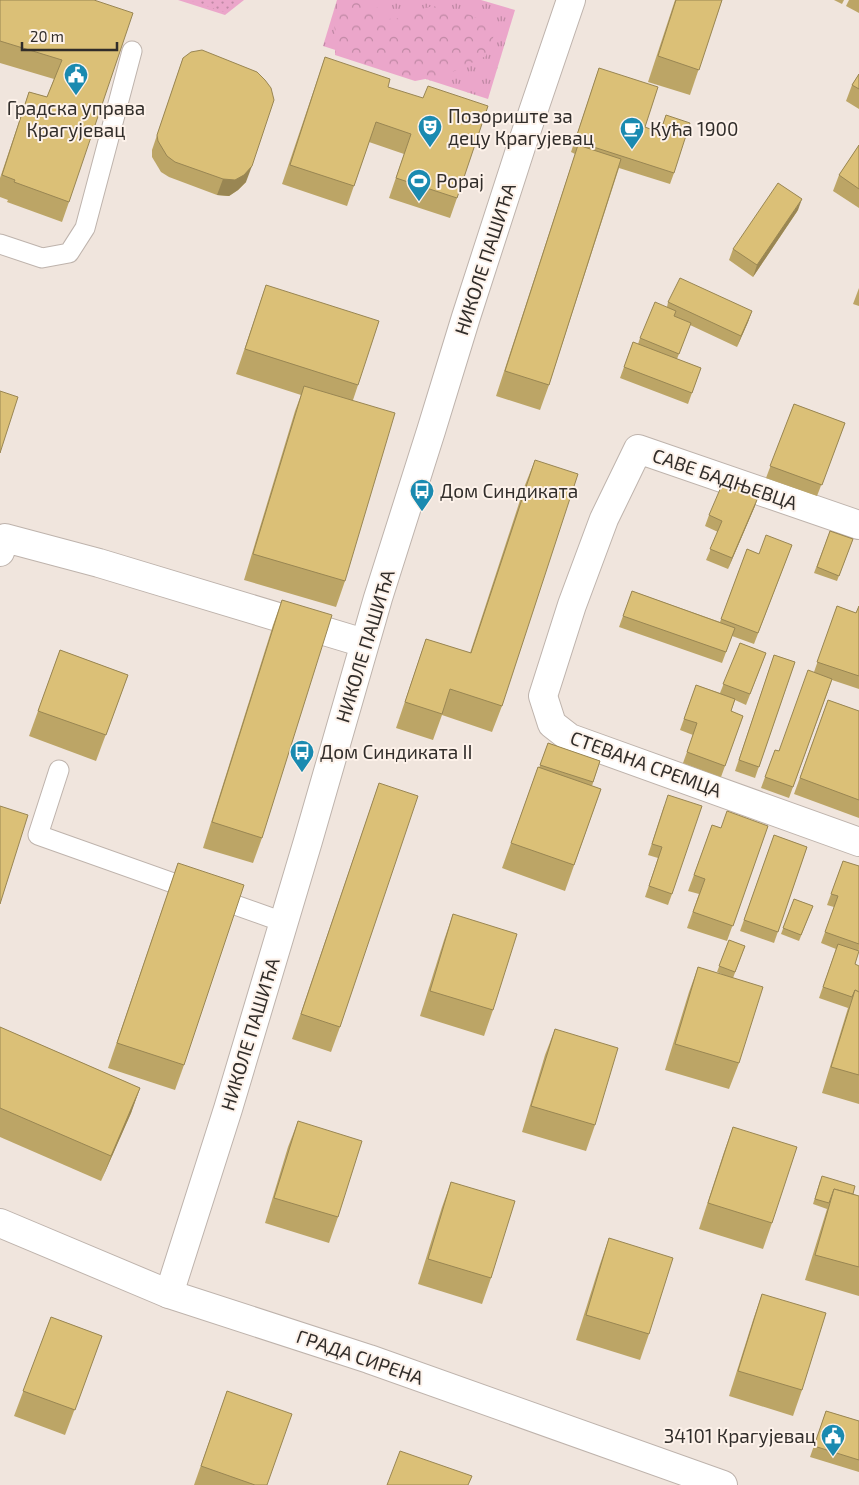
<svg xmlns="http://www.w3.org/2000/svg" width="859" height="1485" font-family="'Exo 2',sans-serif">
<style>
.grass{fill:url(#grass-tufts)}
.forest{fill:url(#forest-crowns)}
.park{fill:url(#park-dots)}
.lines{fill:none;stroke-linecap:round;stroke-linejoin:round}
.lane-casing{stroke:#beb3ac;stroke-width:21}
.street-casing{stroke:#beb3ac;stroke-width:30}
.secondary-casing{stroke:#beb3ac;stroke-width:30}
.lane{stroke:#fff;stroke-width:19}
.street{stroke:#fff;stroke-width:28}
.secondary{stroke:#fff;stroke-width:28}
.wall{fill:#bca566}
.shaded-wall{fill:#998653}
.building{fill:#dbc077;stroke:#998653}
.labels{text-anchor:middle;stroke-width:4;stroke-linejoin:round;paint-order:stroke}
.poi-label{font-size:19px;fill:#312d2a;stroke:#fdf2ea;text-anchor:start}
.street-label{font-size:19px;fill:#312d2a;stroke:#fdf2ea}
</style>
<defs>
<pattern id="grass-tufts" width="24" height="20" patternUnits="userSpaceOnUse" patternTransform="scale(1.25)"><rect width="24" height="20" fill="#eba6ca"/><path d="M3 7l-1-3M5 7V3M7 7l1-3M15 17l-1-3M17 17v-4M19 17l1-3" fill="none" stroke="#bf88a4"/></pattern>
<pattern id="forest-crowns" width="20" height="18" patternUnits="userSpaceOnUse" patternTransform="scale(1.25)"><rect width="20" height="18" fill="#eba6ca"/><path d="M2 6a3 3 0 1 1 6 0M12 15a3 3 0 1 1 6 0" fill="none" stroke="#bf88a4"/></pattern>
<pattern id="park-dots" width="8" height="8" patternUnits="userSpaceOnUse" patternTransform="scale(1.25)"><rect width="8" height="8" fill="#eba6ca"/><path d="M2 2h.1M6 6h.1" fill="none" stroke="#bf88a4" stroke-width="1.8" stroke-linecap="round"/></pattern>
</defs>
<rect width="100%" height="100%" fill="#f0e5dd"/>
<g class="grass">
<path d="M 178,0 L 244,0 L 225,15 Z"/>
<path d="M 337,0 L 481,0 L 515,10 L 488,99 L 323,46 Z"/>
</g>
<path class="forest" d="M 340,0 L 370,0 L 388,19 L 402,18 L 414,11 L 433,6 L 471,15 L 496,30 L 486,56 L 446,75 L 415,81 L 335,55 L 335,30 L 333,21 Z"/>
<path class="park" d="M 189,0 L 239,0 L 224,12 Z"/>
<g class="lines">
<defs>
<g id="lane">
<path d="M 0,244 L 42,258 L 69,253 L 85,228 L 132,51"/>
<path d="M 59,770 L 38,835 L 283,922"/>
</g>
<g id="street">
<path d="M 859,525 L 638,449 L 604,519 L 572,605 L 543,696 L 552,724 L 570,738 L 859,842"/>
<path d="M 0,552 L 5,538 L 99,563 L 364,643"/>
</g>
<g id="secondary">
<path d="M 0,1223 L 169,1294 L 369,1359 L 723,1485"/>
<path d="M 169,1294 L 228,1109 L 308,841 L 378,598 L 431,431 L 466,317 L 521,147 L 571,0"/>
</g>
</defs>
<use href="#lane" class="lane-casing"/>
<use href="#street" class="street-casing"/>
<use href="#secondary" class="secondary-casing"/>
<use href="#lane" class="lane"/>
<use href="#street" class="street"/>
<use href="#secondary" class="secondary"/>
</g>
<g class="wall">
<path d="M 0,0 L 94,0 L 69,202 L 62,222 L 7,202 L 8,200 L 0,197 L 0,178 L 29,92 L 47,97 L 54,79 L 0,63 Z"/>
<path d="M 675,0 L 722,0 L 690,95 L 648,82 Z"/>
<path d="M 834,0 L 844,0 L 842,4 Z"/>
<path d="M 849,0 L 859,0 L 859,13 L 846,6 Z"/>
<path d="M 325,57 L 388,87 L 457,198 L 450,218 L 389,198 L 404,154 L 369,142 L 347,206 L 282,184 Z"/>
<path d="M 183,58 L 246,182 L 238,190 L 229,196 L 217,195 L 169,177 L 161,172 L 152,157 L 152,150 Z"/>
<path d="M 599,68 L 645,127 L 660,132 L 666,115 L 674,173 L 670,184 L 619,168 L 549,385 L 540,410 L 496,396 L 575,154 L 571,152 Z"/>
<path d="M 859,74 L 859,109 L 846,101 L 852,85 Z"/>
<path d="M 859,145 L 859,208 L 833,191 L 839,175 Z"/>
<path d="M 798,210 L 753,277 L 729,260 L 733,249 Z"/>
<path d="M 266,285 L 358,385 L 353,400 L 345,581 L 336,607 L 244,580 L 295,411 L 301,395 L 236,374 Z"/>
<path d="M 859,288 L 859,306 L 853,304 Z"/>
<path d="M 668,302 L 752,311 L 748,322 L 737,347 L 690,325 L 677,359 L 701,368 L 688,404 L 620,378 L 633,342 L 638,344 L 640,338 L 667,307 Z"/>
<path d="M 794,404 L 845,423 L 817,496 L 766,478 Z"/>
<path d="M 535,460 L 502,706 L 492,732 L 442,715 L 433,740 L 396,728 L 426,639 L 470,653 L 525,485 Z"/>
<path d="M 755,506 L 728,569 L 706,560 L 718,532 L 705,526 L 709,515 Z"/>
<path d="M 830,531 L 853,539 L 837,581 L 814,573 Z"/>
<path d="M 792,545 L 754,644 L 732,636 L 722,663 L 619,627 L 632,591 L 720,622 L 747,549 L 759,554 Z"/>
<path d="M 282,600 L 262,838 L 253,863 L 203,848 L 273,625 Z"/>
<path d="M 837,606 L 856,613 L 859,606 L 859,689 L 832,680 L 789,798 L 761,788 L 775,750 L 779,751 L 814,672 Z"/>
<path d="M 740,643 L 766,653 L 746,705 L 735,700 L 731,711 L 743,716 L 721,777 L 683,763 L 693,735 L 680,730 L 696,685 L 720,693 Z"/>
<path d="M 60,650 L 128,675 L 96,761 L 29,736 Z"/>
<path d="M 774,655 L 795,662 L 755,778 L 735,771 Z"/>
<path d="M 828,700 L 859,711 L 859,818 L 794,794 Z"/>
<path d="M 548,743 L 600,761 L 592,786 L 601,789 L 565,891 L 502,868 L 538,767 L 539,768 Z"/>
<path d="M 379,783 L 340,1027 L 331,1052 L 292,1039 Z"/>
<path d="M 664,806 L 672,894 L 668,905 L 645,897 L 658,858 L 648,855 Z"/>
<path d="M 712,825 L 721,828 L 768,826 L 727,941 L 687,928 L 699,894 L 688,891 Z"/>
<path d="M 774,835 L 807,847 L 774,943 L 740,931 Z"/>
<path d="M 843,861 L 859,866 L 859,949 L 855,964 L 859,966 L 859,1104 L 822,1093 L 848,1008 L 819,998 L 836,949 L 821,943 L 834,907 L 827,905 Z"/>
<path d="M 178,863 L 184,1065 L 175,1090 L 108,1068 Z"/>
<path d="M 794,899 L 813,906 L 799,941 L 781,934 Z"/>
<path d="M 453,914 L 493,1010 L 484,1036 L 420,1016 L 444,940 Z"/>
<path d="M 729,940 L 745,946 L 733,978 L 739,1063 L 729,1089 L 665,1070 L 689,992 L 698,967 L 724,975 L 717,972 Z"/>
<path d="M 0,1027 L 140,1088 L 131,1113 L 101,1181 L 0,1137 Z"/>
<path d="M 555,1029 L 595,1125 L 586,1151 L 522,1132 L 545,1055 Z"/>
<path d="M 298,1121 L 338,1217 L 329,1243 L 265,1223 L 288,1147 Z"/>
<path d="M 733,1127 L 772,1223 L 763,1249 L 699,1229 L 724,1152 Z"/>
<path d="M 820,1181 L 859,1196 L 859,1296 L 805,1280 L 827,1209 L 813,1204 Z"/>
<path d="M 451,1182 L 491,1278 L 482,1304 L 418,1284 L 442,1207 Z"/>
<path d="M 609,1238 L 649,1334 L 640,1360 L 576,1340 L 600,1264 Z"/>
<path d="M 762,1294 L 802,1390 L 793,1416 L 729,1396 L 753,1320 Z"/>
<path d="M 51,1317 L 102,1336 L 65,1435 L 14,1416 Z"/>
<path d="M 227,1391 L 267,1485 L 194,1485 Z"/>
<path d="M 826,1411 L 859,1421 L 859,1472 L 810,1457 Z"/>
</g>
<g class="shaded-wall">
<path d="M 252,166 L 246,182 L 238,190 L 229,196 L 217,195 L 223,179 Z"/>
<path d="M 802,199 L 798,210 L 753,277 L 757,265 Z"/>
<path d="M 752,311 L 748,322 L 737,347 L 741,336 Z"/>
<path d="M 759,495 L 755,506 L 728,569 L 732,558 Z"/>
<path d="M 140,1088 L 131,1113 L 101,1181 L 111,1156 Z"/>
</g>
<g class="building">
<path d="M 0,0 L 94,0 L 133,13 L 69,202 L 14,182 L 15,180 L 2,175 L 29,92 L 47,97 L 62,60 L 0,41 Z"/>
<path d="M 676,0 L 722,0 L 699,70 L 658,56 Z"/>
<path d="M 202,50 L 257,72 L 265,80 L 271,88 L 274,100 L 252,166 L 244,175 L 235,180 L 223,179 L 175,162 L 167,156 L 158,141 L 157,135 L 183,58 L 191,52 Z"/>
<path d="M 325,57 L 390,79 L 388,87 L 423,98 L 428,86 L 488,106 L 457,198 L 396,178 L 411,134 L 376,122 L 354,186 L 290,165 Z"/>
<path d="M 599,68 L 658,87 L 645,127 L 660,133 L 666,115 L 690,123 L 674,173 L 575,141 Z"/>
<path d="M 859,74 L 859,89 L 852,85 Z"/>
<path d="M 578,145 L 621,159 L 549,385 L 505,371 Z"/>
<path d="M 859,145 L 859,189 L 839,175 Z"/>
<path d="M 778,183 L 802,199 L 757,265 L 733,249 Z"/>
<path d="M 680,278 L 752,311 L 741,336 L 668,302 Z"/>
<path d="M 266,285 L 379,321 L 358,385 L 245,349 Z"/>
<path d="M 655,302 L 676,311 L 674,316 L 691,323 L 679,354 L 640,338 Z"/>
<path d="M 633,342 L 701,368 L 692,393 L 624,367 Z"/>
<path d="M 304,386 L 395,413 L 345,581 L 253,554 Z"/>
<path d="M 0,391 L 18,397 L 0,453 Z"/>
<path d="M 794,404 L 845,423 L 822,485 L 770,466 Z"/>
<path d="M 535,460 L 578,474 L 502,706 L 450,689 L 442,714 L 405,702 L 426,639 L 471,653 Z"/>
<path d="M 724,480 L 759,495 L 732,558 L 710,549 L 722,521 L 709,515 Z"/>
<path d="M 830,531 L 853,539 L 839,576 L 817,567 Z"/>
<path d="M 766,535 L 792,545 L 758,633 L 721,619 L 747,549 L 759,554 Z"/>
<path d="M 632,591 L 735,628 L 726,652 L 623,616 Z"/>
<path d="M 282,600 L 332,615 L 262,838 L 212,822 Z"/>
<path d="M 837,606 L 856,613 L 859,606 L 859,676 L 817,662 Z"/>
<path d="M 740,643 L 766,653 L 750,694 L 723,684 Z"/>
<path d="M 60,650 L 128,675 L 106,735 L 38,711 Z"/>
<path d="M 774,655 L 795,662 L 759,767 L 739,760 Z"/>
<path d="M 808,670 L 832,679 L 793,787 L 765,777 L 775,750 L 779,751 Z"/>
<path d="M 696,685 L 735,699 L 731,711 L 743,716 L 725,766 L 687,752 L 697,723 L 684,719 Z"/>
<path d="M 828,700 L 859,711 L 859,800 L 800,778 Z"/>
<path d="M 548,743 L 600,761 L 593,782 L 540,765 Z"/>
<path d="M 538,767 L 601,789 L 574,865 L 511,843 Z"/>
<path d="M 379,783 L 418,796 L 340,1027 L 301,1014 Z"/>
<path d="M 668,795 L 702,806 L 672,894 L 649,886 L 662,847 L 652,844 Z"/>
<path d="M 0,806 L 28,815 L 0,904 Z"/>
<path d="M 727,811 L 768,826 L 733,926 L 693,912 L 705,879 L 694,875 L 712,825 L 721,828 Z"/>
<path d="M 774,835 L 807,847 L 778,932 L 744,920 Z"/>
<path d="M 843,861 L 859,866 L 859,944 L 825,932 L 838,896 L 831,894 Z"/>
<path d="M 178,863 L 244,885 L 184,1065 L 117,1043 Z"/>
<path d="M 794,899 L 813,906 L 801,935 L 783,928 Z"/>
<path d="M 453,914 L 517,934 L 493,1010 L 430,991 Z"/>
<path d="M 729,940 L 745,946 L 735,972 L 719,966 Z"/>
<path d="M 838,944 L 859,951 L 855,964 L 859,966 L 859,992 L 855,990 L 852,997 L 823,987 Z"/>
<path d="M 698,967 L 763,987 L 739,1063 L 675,1044 Z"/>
<path d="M 855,990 L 859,992 L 859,1075 L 831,1067 Z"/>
<path d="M 0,1027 L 140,1088 L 111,1156 L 0,1108 Z"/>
<path d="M 555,1029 L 618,1048 L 595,1125 L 531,1106 Z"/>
<path d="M 298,1121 L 362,1141 L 338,1217 L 274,1198 Z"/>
<path d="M 733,1127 L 797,1147 L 772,1223 L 708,1203 Z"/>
<path d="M 822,1176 L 855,1186 L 853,1194 L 834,1189 L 829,1203 L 815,1199 Z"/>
<path d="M 451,1182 L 515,1201 L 491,1278 L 428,1259 Z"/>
<path d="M 834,1189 L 859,1196 L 859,1267 L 815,1255 Z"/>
<path d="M 609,1238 L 673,1258 L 649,1334 L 586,1315 Z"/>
<path d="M 762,1294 L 826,1313 L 802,1390 L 738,1371 Z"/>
<path d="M 51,1317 L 102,1336 L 75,1410 L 23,1391 Z"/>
<path d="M 227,1391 L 292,1414 L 267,1485 L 255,1485 L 201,1466 Z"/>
<path d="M 826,1411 L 859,1421 L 859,1460 L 814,1446 Z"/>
<path d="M 400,1451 L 472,1476 L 468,1485 L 387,1485 Z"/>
</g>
<defs>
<symbol id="civic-pin" viewBox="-11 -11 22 30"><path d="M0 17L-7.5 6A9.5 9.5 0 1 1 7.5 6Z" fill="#1a8ab0" stroke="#fdf2ea"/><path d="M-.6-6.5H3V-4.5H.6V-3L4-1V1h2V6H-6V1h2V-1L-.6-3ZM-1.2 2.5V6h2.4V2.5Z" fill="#fff"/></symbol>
<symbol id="theatre-pin" viewBox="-11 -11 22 30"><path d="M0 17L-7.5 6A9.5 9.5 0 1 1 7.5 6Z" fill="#1a8ab0" stroke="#fdf2ea"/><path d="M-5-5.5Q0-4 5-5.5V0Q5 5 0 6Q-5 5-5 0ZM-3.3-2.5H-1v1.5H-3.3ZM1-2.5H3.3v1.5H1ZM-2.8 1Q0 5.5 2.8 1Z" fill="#fff"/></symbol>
<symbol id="cafe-pin" viewBox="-11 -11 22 30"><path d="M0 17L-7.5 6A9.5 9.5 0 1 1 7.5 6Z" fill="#1a8ab0" stroke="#fdf2ea"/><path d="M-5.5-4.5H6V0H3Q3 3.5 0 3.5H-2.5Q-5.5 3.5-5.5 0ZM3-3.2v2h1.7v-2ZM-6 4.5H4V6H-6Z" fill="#fff"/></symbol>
<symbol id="stadium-pin" viewBox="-11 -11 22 30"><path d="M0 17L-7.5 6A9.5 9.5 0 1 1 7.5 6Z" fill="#1a8ab0" stroke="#fdf2ea"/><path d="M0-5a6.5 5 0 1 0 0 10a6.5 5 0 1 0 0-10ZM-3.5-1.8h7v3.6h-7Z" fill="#fff"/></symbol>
<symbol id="bus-pin" viewBox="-11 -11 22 30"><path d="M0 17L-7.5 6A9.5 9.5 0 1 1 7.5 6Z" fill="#1a8ab0" stroke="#fdf2ea"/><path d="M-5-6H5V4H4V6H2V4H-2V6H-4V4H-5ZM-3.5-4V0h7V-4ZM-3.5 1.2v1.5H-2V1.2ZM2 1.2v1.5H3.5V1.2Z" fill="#fff"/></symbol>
</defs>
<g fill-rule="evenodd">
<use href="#civic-pin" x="62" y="61" width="28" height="38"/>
<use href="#theatre-pin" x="416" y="113" width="28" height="38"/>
<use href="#cafe-pin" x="618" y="115" width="28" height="38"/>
<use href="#stadium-pin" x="405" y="167" width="28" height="38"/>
<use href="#bus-pin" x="408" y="477" width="28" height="38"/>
<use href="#bus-pin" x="288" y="738" width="28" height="38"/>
<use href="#civic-pin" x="819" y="1422" width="28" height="38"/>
</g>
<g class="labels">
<g class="poi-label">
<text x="76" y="115" text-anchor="middle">Градска управа<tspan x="76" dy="22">Крагујевац</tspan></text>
<text x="448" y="123">Позориште за<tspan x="448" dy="22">децу Крагујевац</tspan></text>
<text x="650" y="136">Кућа 1900</text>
<text x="436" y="188">Popaj</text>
<text x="440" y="498">Дом Синдиката</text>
<text x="320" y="759">Дом Синдиката II</text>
<text x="816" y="1443" text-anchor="end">34101 Крагујевац</text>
</g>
<g class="street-label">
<text transform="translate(485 259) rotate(-72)" y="7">НИКОЛЕ ПАШИЋА</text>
<text transform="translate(725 479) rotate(19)" y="7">САВЕ БАДЊЕВЦА</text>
<text transform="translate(365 646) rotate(-73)" y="7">НИКОЛЕ ПАШИЋА</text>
<text transform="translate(646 764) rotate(20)" y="7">СТЕВАНА СРЕМЦА</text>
<text transform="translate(250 1034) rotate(-73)" y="7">НИКОЛЕ ПАШИЋА</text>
<text transform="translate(360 1357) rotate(19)" y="7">ГРАДА СИРЕНА</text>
</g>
</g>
<path d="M22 42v8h95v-8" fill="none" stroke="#312d2a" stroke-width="2.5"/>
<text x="30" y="42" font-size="15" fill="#312d2a" stroke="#fdf2ea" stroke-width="4" paint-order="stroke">20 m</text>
</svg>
